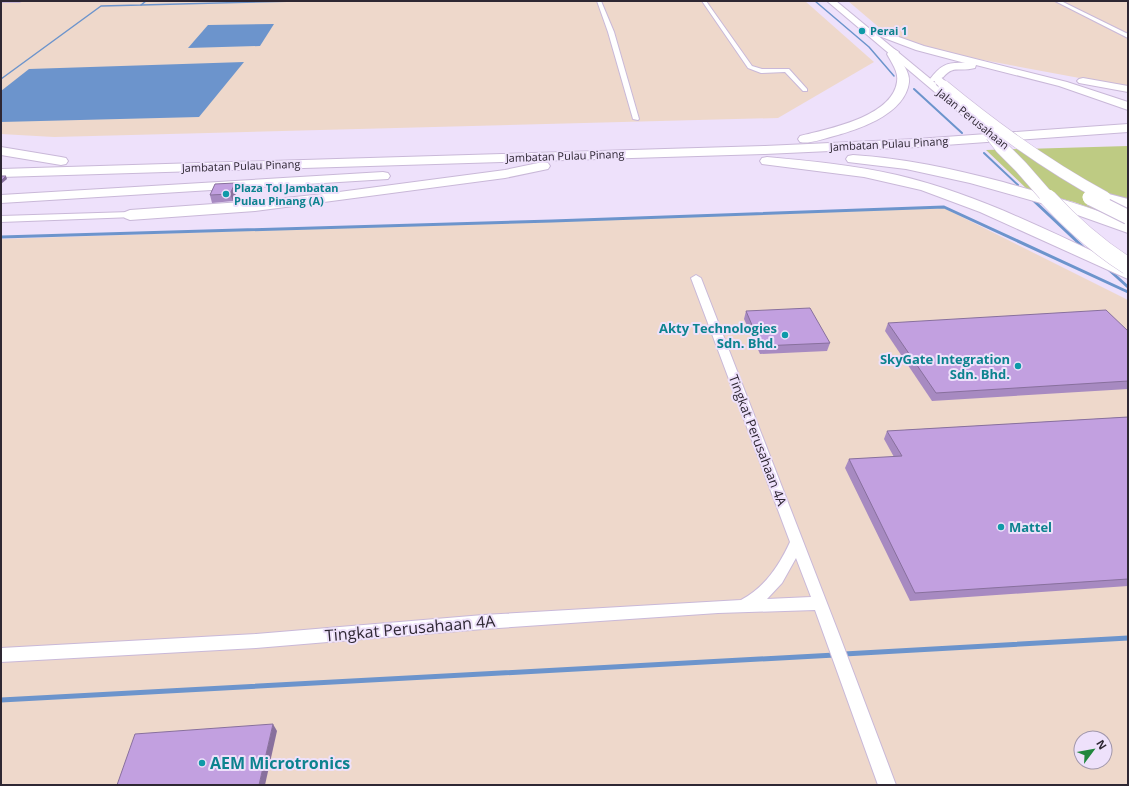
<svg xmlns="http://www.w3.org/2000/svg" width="1129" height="786" font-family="'Open Sans',sans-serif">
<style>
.industrial{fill:#eed8cb;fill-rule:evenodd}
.green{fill:#becb83}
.water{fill:#6c94cc}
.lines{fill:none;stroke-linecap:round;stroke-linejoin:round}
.stream-far3{stroke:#6c94cc;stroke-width:1.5}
.stream-far2{stroke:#6c94cc;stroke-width:2}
.stream-far1{stroke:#6c94cc;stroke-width:3}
.stream{stroke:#6c94cc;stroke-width:5}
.minor-casing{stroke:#c9b8d8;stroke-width:2}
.tertiary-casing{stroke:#c9b8d8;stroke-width:2}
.primary-casing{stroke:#c9b8d8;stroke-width:2}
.motorway-casing{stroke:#c9b8d8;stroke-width:2}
.minor{fill:#fff;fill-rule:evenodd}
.tertiary{fill:#fff;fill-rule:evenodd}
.primary{fill:#fff;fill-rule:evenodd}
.motorway{fill:#fff;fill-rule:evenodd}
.primary-bridge-far2-casing{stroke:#c9b8d8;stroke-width:10;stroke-linecap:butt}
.primary-bridge-far1-casing{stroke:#c9b8d8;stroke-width:12;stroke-linecap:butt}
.primary-bridge-casing{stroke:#c9b8d8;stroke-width:16;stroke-linecap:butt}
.motorway-bridge-far1-casing{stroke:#c9b8d8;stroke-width:14;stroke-linecap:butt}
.motorway-bridge-casing{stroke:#c9b8d8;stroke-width:18;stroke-linecap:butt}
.primary-bridge-far2{stroke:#fff;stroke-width:8}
.primary-bridge-far1{stroke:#fff;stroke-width:11}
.primary-bridge{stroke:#fff;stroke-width:14}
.motorway-bridge-far1{stroke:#fff;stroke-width:13}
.motorway-bridge{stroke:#fff;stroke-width:17}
.wall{fill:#a78ac1}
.shaded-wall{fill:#88709d}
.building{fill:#c2a0e0;stroke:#88709d}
.culture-dot{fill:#0f9aa8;stroke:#eee1fb;stroke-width:1.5}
.labels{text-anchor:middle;stroke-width:4;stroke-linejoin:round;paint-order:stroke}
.far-culture-label{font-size:11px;font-weight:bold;fill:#0d838f;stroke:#eee1fb;text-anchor:start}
.far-street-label{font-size:11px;fill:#2e2733;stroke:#eee1fb}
.culture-label{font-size:13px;font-weight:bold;fill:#0d838f;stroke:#eee1fb;text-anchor:end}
.street-label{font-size:13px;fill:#2e2733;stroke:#eee1fb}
.near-street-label{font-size:16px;fill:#2e2733;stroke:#eee1fb}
.near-culture-label{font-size:16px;font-weight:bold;fill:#0d838f;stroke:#eee1fb;text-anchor:start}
</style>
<rect width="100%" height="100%" fill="#eee1fb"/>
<g class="industrial">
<path d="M 1,1 L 805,1 L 874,62 L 778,118 L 54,137 L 1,134 Z"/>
<path d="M 848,1 L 1128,1 L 1128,87 L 956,55 L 918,46 L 888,35 Z"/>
<path d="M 944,208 L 1128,300 L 1128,785 L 1,785 L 1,239 ZM 1081,738 L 1105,738 L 1105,762 L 1081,762 Z"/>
</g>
<path class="green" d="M 1128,146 L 1128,222 L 1074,202 L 1028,190 L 986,150 Z"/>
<g class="water">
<path d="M 274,24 L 260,46 L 188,48 L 208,25 Z"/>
<path d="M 244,62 L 199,117 L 1,122 L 1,91 L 29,69 Z"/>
</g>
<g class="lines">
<g class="stream-far3">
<path d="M 815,1 L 869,47 L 894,76"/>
<path d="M 141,5 L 298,1"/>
<path d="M 1,79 L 101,6 L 141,5 L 146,1"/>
</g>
<g class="stream-far2">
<path d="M 914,89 L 962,133"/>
<path d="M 984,153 L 1018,185"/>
</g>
<g class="stream-far1">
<path d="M 1032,199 L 1084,248"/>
<path d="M 1,237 L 552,221 L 944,207 L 1128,292"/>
<path d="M 1107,268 L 1128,287"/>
</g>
<g class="stream">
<path d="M 844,654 L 1128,638"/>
<path d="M 1,700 L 835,655"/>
</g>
<defs>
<g id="minor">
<path d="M 1,1 L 21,1 L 19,2 L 1,2 Z"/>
<path d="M 597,1 L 601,1 L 614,32 L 639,119 L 638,120 L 633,119 L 608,32 Z"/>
<path d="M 702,1 L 706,1 L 752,66 L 762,69 L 789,69 L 807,89 L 807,91 L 803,91 L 785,72 L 761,73 L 748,68 Z"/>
<path d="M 1055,1 L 1061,1 L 1128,34 L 1128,38 Z"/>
<path d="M 696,275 L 701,278 L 839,634 L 896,785 L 878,785 L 815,610 L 718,613 L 483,629 L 256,648 L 1,662 L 1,648 L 256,634 L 483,615 L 741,600 C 765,587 779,566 790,542 L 691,278 ZM 796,558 L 811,597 L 767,599 L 782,583 Z"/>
</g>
<path id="tertiary" d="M 130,212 L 134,213 L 135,215 L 134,217 L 1,222 L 1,216 Z"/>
<path id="primary" d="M 827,1 L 836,1 L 996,133 L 998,135 L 996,137 L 988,137 Z"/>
<g id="motorway">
<path d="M 882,31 L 924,46 L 1067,82 L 1128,102 L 1128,110 L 1059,86 L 976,65 L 975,68 C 956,73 954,63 940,81 L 932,81 L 930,79 C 941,65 947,62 965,63 L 916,50 L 879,36 L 877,34 Z"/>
<path d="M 894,49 L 899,52 L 897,54 C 902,63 910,72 909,82 C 905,116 854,131 827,138 C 819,140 809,144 800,142 L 798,139 L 800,136 C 828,129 892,117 897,82 C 899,72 891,62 887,54 L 890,50 Z"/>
<path d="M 1083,78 L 1128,86 L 1128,92 L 1079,83 L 1077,81 L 1079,79 Z"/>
<path d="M 1128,124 L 1128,132 L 917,147 L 765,154 L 1,177 L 1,169 L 765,146 L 917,139 Z"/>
<path d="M 1,147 L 61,157 L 66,158 L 68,161 L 66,164 L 61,165 L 1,155 Z"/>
<path d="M 853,155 C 904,158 953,169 1003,182 C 1045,194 1087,206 1128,222 L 1128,233 L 1055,207 L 970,183 L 906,169 L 848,162 L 846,159 L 848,156 Z"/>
<path d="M 767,157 C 810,161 854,165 897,175 C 978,194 1053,233 1128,268 L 1128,279 L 980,212 L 921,190 L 864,177 L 762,164 L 760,161 L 762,158 Z"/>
<path d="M 543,162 L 548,163 L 550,166 L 548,169 L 505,178 L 324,202 L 255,211 L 130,220 L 125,218 L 122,215 L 125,212 L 130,210 L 255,201 L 324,194 L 505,170 Z"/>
<path d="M 383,172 L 388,173 L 390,176 L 388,179 L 1,203 L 1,195 Z"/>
<path d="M 1105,193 L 1128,199 L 1128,209 L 1100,200 L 1098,197 L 1100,194 Z"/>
</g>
</defs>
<use href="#minor" class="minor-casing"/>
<use href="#tertiary" class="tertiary-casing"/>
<use href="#primary" class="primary-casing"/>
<use href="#motorway" class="motorway-casing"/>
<use href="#minor" class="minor"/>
<use href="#tertiary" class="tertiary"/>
<use href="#primary" class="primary"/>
<use href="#motorway" class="motorway"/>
<defs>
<path id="primary-bridge-far2" d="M 939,81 L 946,87"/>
<g id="primary-bridge-far1">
<path d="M 944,86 C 995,128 1047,166 1105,197"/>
<path d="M 1088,197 L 1092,199"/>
</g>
<path id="primary-bridge" d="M 1090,198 L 1128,217"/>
<path id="motorway-bridge-far1" d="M 992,135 L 1002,148 L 1021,167 L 1049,199"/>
<path id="motorway-bridge" d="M 1048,198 C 1072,224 1098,247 1128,266"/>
</defs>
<use href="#primary-bridge-far2" class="primary-bridge-far2-casing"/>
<use href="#primary-bridge-far1" class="primary-bridge-far1-casing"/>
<use href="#primary-bridge" class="primary-bridge-casing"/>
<use href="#motorway-bridge-far1" class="motorway-bridge-far1-casing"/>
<use href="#motorway-bridge" class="motorway-bridge-casing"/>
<use href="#primary-bridge-far2" class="primary-bridge-far2"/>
<use href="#primary-bridge-far1" class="primary-bridge-far1"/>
<use href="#primary-bridge" class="primary-bridge"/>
<use href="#motorway-bridge-far1" class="motorway-bridge-far1"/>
<use href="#motorway-bridge" class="motorway-bridge"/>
</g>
<g class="wall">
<path d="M 237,190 L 233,201 L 212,203 L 210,195 Z"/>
<path d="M 746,311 L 830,343 L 827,351 L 760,354 L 744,319 Z"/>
<path d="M 888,323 L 1128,331 L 1128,389 L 932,401 L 885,331 Z"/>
<path d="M 1128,417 L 1128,586 L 910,601 L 845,468 L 849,459 L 894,457 L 884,439 L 887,431 Z"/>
</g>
<g class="shaded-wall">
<path d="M 6,176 L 7,179 L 1,184 L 1,181 Z"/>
<path d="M 235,183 L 237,190 L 233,201 L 230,194 Z"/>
<path d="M 273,724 L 277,731 L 265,785 L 259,785 Z"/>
</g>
<g class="building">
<path d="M 1,176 L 6,176 L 1,181 Z"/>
<path d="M 235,183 L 230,194 L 210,195 L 215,184 Z"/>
<path d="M 810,308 L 830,343 L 761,346 L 746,311 Z"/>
<path d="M 1106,310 L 1128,331 L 1128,381 L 936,393 L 888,323 Z"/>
<path d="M 1128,417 L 1128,579 L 915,593 L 849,459 L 902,456 L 887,431 Z"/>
<path d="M 273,724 L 259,785 L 117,785 L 135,734 Z"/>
</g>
<g class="culture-dot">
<circle cx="862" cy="31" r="4"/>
<circle cx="226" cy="194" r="4"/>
<circle cx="785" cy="335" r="4"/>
<circle cx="1018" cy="366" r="4"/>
<circle cx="1001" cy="527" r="4"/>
<circle cx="202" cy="763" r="4"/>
</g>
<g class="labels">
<g class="far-culture-label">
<text x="870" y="35">Perai 1</text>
<text x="234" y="192">Plaza Tol Jambatan<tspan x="234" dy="13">Pulau Pinang (A)</tspan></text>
</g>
<g class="far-street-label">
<text transform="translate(973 119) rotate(39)" y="4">Jalan Perusahaan</text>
<text transform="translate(889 144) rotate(-3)" y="4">Jambatan Pulau Pinang</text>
<text transform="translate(565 156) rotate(-2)" y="4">Jambatan Pulau Pinang</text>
<text transform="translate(241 166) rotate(-2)" y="4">Jambatan Pulau Pinang</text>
</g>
<g class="culture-label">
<text x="777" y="333">Akty Technologies<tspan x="777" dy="15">Sdn. Bhd.</tspan></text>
<text x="1010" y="364">SkyGate Integration<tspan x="1010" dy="15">Sdn. Bhd.</tspan></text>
<text x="1009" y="532" text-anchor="start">Mattel</text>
</g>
<g class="street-label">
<text transform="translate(758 440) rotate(69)" y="5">Tingkat Perusahaan 4A</text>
</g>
<g class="near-street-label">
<text transform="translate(410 628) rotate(-5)" y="6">Tingkat Perusahaan 4A</text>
</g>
<g class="near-culture-label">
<text x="210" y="769">AEM Microtronics</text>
</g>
</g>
<rect width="1129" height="786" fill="none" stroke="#2e2733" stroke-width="4"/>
<g transform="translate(1093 750) rotate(58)"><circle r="19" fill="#eee1fb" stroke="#a197ab"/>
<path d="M0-3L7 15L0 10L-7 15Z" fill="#20873d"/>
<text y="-6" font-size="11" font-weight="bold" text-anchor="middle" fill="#2e2733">N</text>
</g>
</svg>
